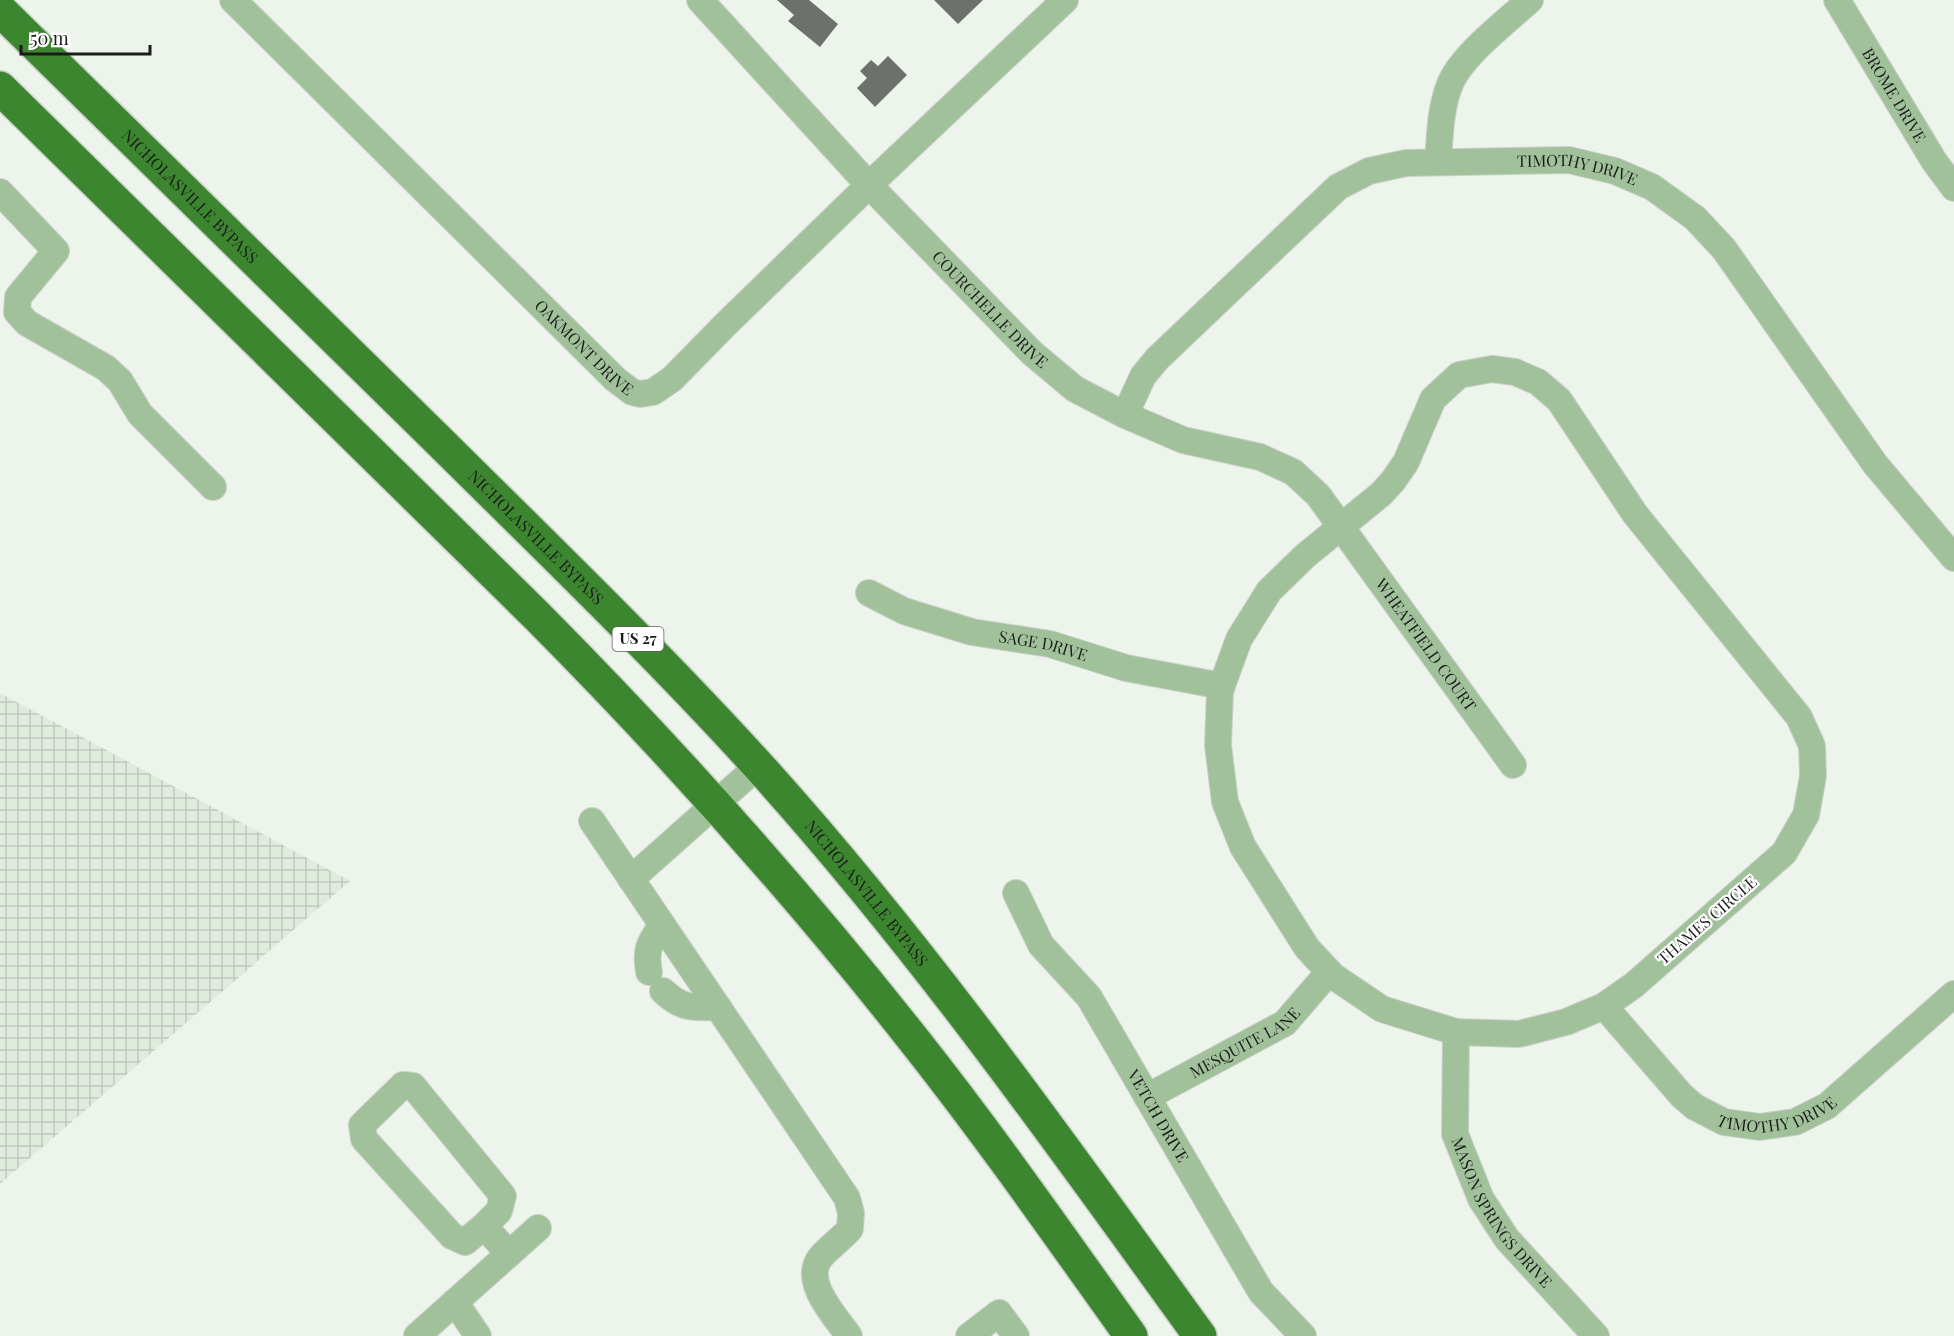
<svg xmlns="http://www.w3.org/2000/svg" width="1954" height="1336" font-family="'Playfair Display',serif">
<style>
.industrial{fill:url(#industrial-grid)}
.building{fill:#6c726b}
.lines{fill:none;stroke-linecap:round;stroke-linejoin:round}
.minor-casing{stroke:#cbd1ca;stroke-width:28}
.highway-casing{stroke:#cbd1ca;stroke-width:36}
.minor{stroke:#a1c19b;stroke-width:26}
.highway{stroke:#3d8630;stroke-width:33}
.labels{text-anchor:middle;stroke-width:4.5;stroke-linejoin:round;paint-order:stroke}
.shield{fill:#fff;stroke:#5f605f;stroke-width:1.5}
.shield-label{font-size:15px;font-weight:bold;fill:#1a1c1a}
.street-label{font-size:16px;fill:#1a1c1a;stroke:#fff}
</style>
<defs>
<pattern id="industrial-grid" width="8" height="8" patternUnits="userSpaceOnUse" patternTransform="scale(1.5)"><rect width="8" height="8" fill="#dfebdd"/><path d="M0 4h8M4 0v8" fill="none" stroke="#bfc9bd"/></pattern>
</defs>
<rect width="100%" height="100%" fill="#edf4ec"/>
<path class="industrial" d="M 0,693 L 350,881 L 0,1184 Z"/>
<g class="building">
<path d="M 777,0 L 809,0 L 838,24 L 820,47 L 788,21 L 794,15 Z"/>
<path d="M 934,0 L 983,0 L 958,24 Z"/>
<path d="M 888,56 L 907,75 L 875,107 L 857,88 L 867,78 L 860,71 L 871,60 L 878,66 Z"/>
</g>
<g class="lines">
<defs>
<g id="minor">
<path id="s1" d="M 233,0 L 615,379 L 632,392 L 640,394 L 653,392 L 672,379 L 726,324 L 869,185 L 1065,0"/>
<path id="s2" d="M 700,0 L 867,183 L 1032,353 L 1075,389 L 1125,415 L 1183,440 L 1260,457 L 1293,472 L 1318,495 L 1513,765"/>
<path id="s3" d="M 1837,0 L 1934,161 L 1954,188"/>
<path d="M 1438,162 C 1440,136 1440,109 1450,84 C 1462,55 1506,22 1530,0"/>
<path d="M 0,192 L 56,251 L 18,297 L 17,312 L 27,323 L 106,368 L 120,381 L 140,414 L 213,487"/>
<path d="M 1492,369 L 1515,372 L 1538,382 L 1559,400 L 1635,514 L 1799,717 L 1812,746 L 1813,776 L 1806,815 L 1784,853 L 1634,985 L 1604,1006 L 1566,1022 L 1519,1034 L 1456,1032 L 1382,1009 L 1333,976 L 1307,948 L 1243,847 L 1225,802 L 1218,745 L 1220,691 L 1239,639 L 1269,591 L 1305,556 L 1381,494 L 1393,481 L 1406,462 L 1433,399 L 1459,375 Z"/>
<path id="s4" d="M 1125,415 L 1143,376 L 1157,359 L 1338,187 L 1369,171 L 1406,163 L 1569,160 L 1615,171 L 1652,187 L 1695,218 L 1724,249 L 1875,464 L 1954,558"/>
<path id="s5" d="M 869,593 L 904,611 L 972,632 L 1050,644 L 1126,668 L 1222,686"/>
<path d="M 592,821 L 847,1198 L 851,1213 L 850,1229 C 841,1239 827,1249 820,1258 C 802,1282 836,1317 849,1336"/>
<path d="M 631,879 L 758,766"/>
<path id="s6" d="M 1016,893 L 1041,945 L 1089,997 L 1261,1292 L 1303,1336"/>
<path d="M 649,972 C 645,950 649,943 662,925"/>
<path d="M 663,991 C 682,1009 693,1008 718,1007"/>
<path id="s7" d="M 1604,1006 L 1682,1096 L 1695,1107 L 1724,1122 L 1760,1127 L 1795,1122 L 1827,1106 L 1954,994"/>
<path id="s8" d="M 1456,1032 L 1455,1134 L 1481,1199 L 1507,1239 L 1596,1336"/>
<path id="s9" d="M 1147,1097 L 1285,1023 L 1329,972"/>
<path d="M 484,1226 L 465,1242 L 452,1236 L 364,1139 L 362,1125 L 403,1085 L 413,1086 L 503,1196 L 499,1211 L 484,1226 L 509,1254"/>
<path d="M 455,1302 L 478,1336"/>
<path d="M 417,1336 L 538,1228"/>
<path d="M 969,1336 L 999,1313 L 1016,1336"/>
</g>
<g id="highway">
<path id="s10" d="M 0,10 C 146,153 292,296 437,439 C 548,549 660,657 765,773 C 924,950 1061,1144 1200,1336"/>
<path d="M 0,88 L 537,616 C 672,752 799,894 917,1044 C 992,1139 1061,1238 1131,1336"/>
</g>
</defs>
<use href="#minor" class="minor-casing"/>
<use href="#highway" class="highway-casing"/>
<use href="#minor" class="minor"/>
<use href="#highway" class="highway"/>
</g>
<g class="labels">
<rect class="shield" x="612.5" y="627" width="51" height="24" rx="4.5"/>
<g class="shield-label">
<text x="638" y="644">US 27</text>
</g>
<g class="street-label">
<text dy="6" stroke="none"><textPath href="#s3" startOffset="111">BROME DRIVE</textPath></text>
<text dy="6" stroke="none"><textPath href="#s4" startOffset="560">TIMOTHY DRIVE</textPath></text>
<text dy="6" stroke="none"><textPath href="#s10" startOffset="266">NICHOLASVILLE BYPASS</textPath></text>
<text dy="6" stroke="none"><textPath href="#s2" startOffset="424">COURCHELLE DRIVE</textPath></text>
<text dy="6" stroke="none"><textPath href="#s1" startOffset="494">OAKMONT DRIVE</textPath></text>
<text dy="6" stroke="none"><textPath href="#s10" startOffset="752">NICHOLASVILLE BYPASS</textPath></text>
<text dy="6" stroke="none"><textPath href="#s2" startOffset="994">WHEATFIELD COURT</textPath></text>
<text dy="6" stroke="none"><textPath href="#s5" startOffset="183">SAGE DRIVE</textPath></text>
<text dy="6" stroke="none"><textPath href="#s10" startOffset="1238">NICHOLASVILLE BYPASS</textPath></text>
<text transform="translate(1707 920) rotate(-41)" y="6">THAMES CIRCLE</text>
<text dy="6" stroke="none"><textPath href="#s9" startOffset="112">MESQUITE LANE</textPath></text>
<text dy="6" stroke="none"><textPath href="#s7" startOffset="224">TIMOTHY DRIVE</textPath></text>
<text dy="6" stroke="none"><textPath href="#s6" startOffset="266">VETCH DRIVE</textPath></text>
<text dy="6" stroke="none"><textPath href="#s8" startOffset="194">MASON SPRINGS DRIVE</textPath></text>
</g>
</g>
<path d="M21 45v9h129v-9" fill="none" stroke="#1a1c1a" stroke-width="3"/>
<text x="30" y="45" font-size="18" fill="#1a1c1a" stroke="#ffffff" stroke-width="4.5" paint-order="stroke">50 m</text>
</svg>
